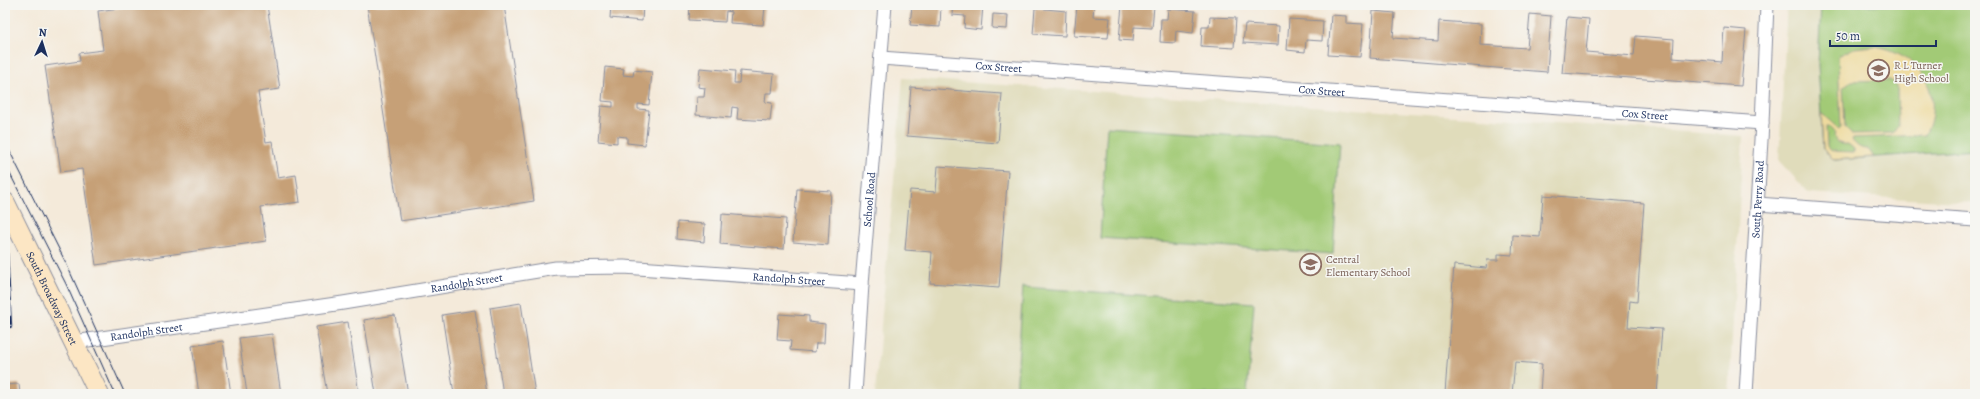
<svg xmlns="http://www.w3.org/2000/svg" width="1980" height="399" font-family="Alegreya,serif">
<style>
.built{fill:#e0dcbb}
.green{fill:#a2ca76;stroke:#5e7c6a}
.sand{fill:#eeda9e;stroke:#84847e;fill-rule:evenodd}
.building{fill:#c6a077}
.lines{fill:none;stroke-linecap:round;stroke-linejoin:round}
.street-casing{stroke:#888c9c;stroke-width:15}
.secondary-casing{stroke:#888c9c;stroke-width:21}
.street{stroke:#fff;stroke-width:13}
.secondary{stroke:#fce6c4;stroke-width:19}
.tram{stroke:#1b2f5e;stroke-width:1}
.rail-casing{stroke:#1b2f5e;stroke-width:4.5}
.rail{stroke:#f6f6f2;stroke-width:3;stroke-dasharray:9;stroke-linecap:butt}
.labels{text-anchor:middle;stroke-width:3;stroke-linejoin:round;paint-order:stroke}
.education-label{font-size:11px;fill:#785e54;stroke:#f6f6f2;text-anchor:start}
.street-label{font-size:11px;fill:#1b2f5e;stroke:#f6f6f2}
</style>
<rect width="100%" height="100%" fill="#f6f6f2"/>
<filter id="ink" filterUnits="userSpaceOnUse"><feTurbulence type="fractalNoise" baseFrequency=".025" numOctaves="2"/><feDisplacementMap in="SourceGraphic" scale="8" xChannelSelector="R" yChannelSelector="G"/><feConvolveMatrix kernelMatrix="1 2 1 2 8 2 1 2 1" color-interpolation-filters="sRGB"/></filter>
<filter id="wash" filterUnits="userSpaceOnUse"><feTurbulence type="fractalNoise" baseFrequency=".012" numOctaves="4" result="noise"/><feDisplacementMap in="SourceGraphic" scale="16" xChannelSelector="R" yChannelSelector="G"/><feGaussianBlur stdDeviation="0.9" result="paint"/><feColorMatrix in="noise" values="0 0 0 0 0 0 0 0 0 0 0 0 0 0 0 0 0 1.4 0 .05"/><feComposite in="paint" operator="in"/></filter>
<g filter="url(#wash)">
<rect width="100%" height="100%" fill="#f4eada"/>
<g class="built">
<path d="M 1787,5 L 1975,5 L 1975,203 L 1809,193 L 1779,161 Z"/>
<path d="M 903,78 L 1743,136 L 1729,394 L 875,394 Z"/>
</g>
<g class="green">
<path d="M 1821,5 L 1975,5 L 1975,150 L 1834,160 L 1823,149 L 1818,65 Z"/>
<path d="M 1107,127 L 1340,143 L 1333,254 L 1100,238 Z"/>
<path d="M 1023,287 L 1254,303 L 1247,394 L 1016,394 Z"/>
</g>
<path class="sand" d="M 1873,46 C 1917,50 1947,94 1925,135 L 1853,138 L 1852,140 C 1857,146 1860,149 1868,149 L 1874,157 L 1834,160 L 1823,149 L 1821,113 L 1839,129 L 1841,127 L 1838,56 L 1854,48 ZM 1890,80 L 1897,85 L 1898,126 L 1893,133 L 1851,134 L 1845,128 L 1843,87 L 1851,81 ZM 1826,127 L 1830,127 L 1835,132 C 1832,142 1840,145 1848,144 L 1854,149 L 1854,152 L 1832,151 L 1827,147 Z"/>
<g id="blocks">
<g class="building">
<path d="M 140,5 L 267,5 L 280,89 L 258,92 L 266,142 L 272,141 L 278,178 L 296,175 L 300,202 L 261,207 L 266,241 L 96,265 L 82,169 L 61,172 L 45,66 L 80,61 L 79,53 L 103,50 L 98,11 Z"/>
<path d="M 367,5 L 504,5 L 534,201 L 400,221 Z"/>
<path d="M 611,5 L 643,5 L 642,21 L 610,18 Z"/>
<path d="M 690,5 L 759,5 L 758,7 L 765,7 L 763,25 L 730,23 L 731,12 L 726,11 L 725,22 L 689,20 Z"/>
<path d="M 912,5 L 941,5 L 940,27 L 910,25 Z"/>
<path d="M 953,5 L 983,5 L 981,30 L 964,28 L 965,16 L 952,15 Z"/>
<path d="M 1008,5 L 1026,5 L 1026,7 Z"/>
<path d="M 1077,5 L 1094,5 L 1093,17 L 1110,18 L 1108,38 L 1074,36 Z"/>
<path d="M 1122,5 L 1154,6 L 1152,28 L 1134,27 L 1133,41 L 1119,40 Z"/>
<path d="M 1035,8 L 1066,11 L 1065,36 L 1033,34 Z"/>
<path d="M 1168,9 L 1195,11 L 1193,33 L 1176,31 L 1175,43 L 1160,42 L 1161,19 L 1167,19 Z"/>
<path d="M 1373,11 L 1395,13 L 1393,38 L 1438,41 L 1439,21 L 1481,24 L 1480,45 L 1527,48 L 1530,14 L 1551,16 L 1547,72 L 1370,58 Z"/>
<path d="M 993,14 L 1008,15 L 1007,29 L 992,28 Z"/>
<path d="M 1331,15 L 1346,16 L 1346,23 L 1363,24 L 1360,57 L 1328,55 Z"/>
<path d="M 1210,17 L 1236,18 L 1234,48 L 1201,46 L 1202,27 L 1209,27 Z"/>
<path d="M 1567,17 L 1589,19 L 1586,52 L 1634,56 L 1636,36 L 1674,39 L 1673,58 L 1722,62 L 1724,28 L 1746,30 L 1741,86 L 1562,73 Z"/>
<path d="M 1289,19 L 1323,21 L 1322,41 L 1306,40 L 1305,52 L 1287,50 Z"/>
<path d="M 1245,24 L 1279,26 L 1278,45 L 1243,43 Z"/>
<path d="M 605,67 L 624,69 L 623,75 L 633,76 L 634,70 L 652,72 L 649,105 L 638,104 L 638,109 L 649,110 L 645,145 L 627,143 L 627,137 L 617,136 L 617,143 L 598,141 L 601,106 L 613,107 L 613,102 L 602,101 Z"/>
<path d="M 700,68 L 735,71 L 734,83 L 739,83 L 740,71 L 774,74 L 772,93 L 766,93 L 765,102 L 772,103 L 770,121 L 737,119 L 738,108 L 732,107 L 731,118 L 696,115 L 697,97 L 704,97 L 705,88 L 698,87 Z"/>
<path d="M 911,87 L 1002,94 L 998,143 L 907,136 Z"/>
<path d="M 938,166 L 1008,171 L 999,288 L 930,283 L 932,252 L 905,250 L 910,190 L 936,192 Z"/>
<path d="M 797,189 L 831,191 L 828,245 L 793,242 Z"/>
<path d="M 1543,195 L 1644,203 L 1637,302 L 1630,301 L 1628,327 L 1662,329 L 1657,394 L 1540,393 L 1542,364 L 1515,362 L 1512,394 L 1445,394 L 1454,265 L 1486,268 L 1487,260 L 1498,260 L 1498,254 L 1512,255 L 1513,235 L 1540,237 Z"/>
<path d="M 722,214 L 786,219 L 784,249 L 720,244 Z"/>
<path d="M 678,222 L 705,224 L 704,242 L 677,239 Z"/>
<path d="M 521,303 L 535,394 L 503,394 L 490,308 Z"/>
<path d="M 475,310 L 487,394 L 454,394 L 442,315 Z"/>
<path d="M 779,314 L 809,316 L 809,322 L 825,324 L 824,343 L 816,343 L 815,352 L 790,350 L 791,341 L 777,340 Z"/>
<path d="M 395,315 L 408,394 L 376,394 L 364,320 Z"/>
<path d="M 348,322 L 359,394 L 327,394 L 316,327 Z"/>
<path d="M 272,334 L 281,394 L 247,394 L 239,338 Z"/>
<path d="M 223,341 L 231,394 L 199,394 L 192,346 Z"/>
<path d="M 19,384 L 20,394 L 5,394 L 5,385 Z"/>
</g>
</g>
</g>
<g filter="url(#ink)">
<use href="#blocks" fill-opacity="0" stroke="#888c9c" stroke-width="1"/>
<g class="lines">
<defs>
<g id="street">
<path id="s1" d="M 881,58 L 1762,123"/>
<path d="M 1758,204 L 1975,220"/>
<path id="s2" d="M 74,342 L 343,303 L 556,268 L 624,267 L 862,284"/>
<path id="s3" d="M 855,394 L 862,284 L 885,5"/>
<path id="s4" d="M 1746,394 L 1762,123 L 1767,5"/>
</g>
<g id="secondary">
<path id="s5" d="M 5,202 L 99,394"/>
</g>
</defs>
<use href="#street" class="street-casing"/>
<use href="#secondary" class="secondary-casing"/>
<use href="#street" class="street"/>
<use href="#secondary" class="secondary"/>
<g class="tram">
<path d="M 5,142 L 66,263 L 125,394"/>
<path d="M 5,164 L 66,284 L 115,394"/>
</g>
<defs>
<path id="rail" d="M 5,235 L 10,326"/>
</defs>
<use href="#rail" class="rail-casing"/>
<use href="#rail" class="rail"/>
</g>
</g>
<defs>
<symbol id="school-ring" viewBox="-11 -11 22 22"><circle r="9.5" fill="#f6f6f2" stroke="#8d6e63" stroke-width="1.5"/><path d="M0-5L7-2L0 1L-7-2ZM-4 1L0 2.5L4 1V4Q0 6-4 4Z" fill="#8d6e63"/></symbol>
</defs>
<g fill-rule="evenodd">
<use href="#school-ring" x="1866" y="58" width="25" height="25"/>
<use href="#school-ring" x="1298" y="252" width="25" height="25"/>
</g>
<g class="labels">
<g class="education-label">
<text x="1894" y="69">R L Turner<tspan x="1894" dy="13">High School</tspan></text>
<text x="1326" y="263">Central<tspan x="1326" dy="13">Elementary School</tspan></text>
</g>
<g class="street-label">
<text dy="4" stroke="none"><textPath href="#s1" startOffset="118">Cox Street</textPath></text>
<text dy="4" stroke="none"><textPath href="#s1" startOffset="442">Cox Street</textPath></text>
<text dy="4" stroke="none"><textPath href="#s1" startOffset="766">Cox Street</textPath></text>
<text dy="4" stroke="none"><textPath href="#s3" startOffset="195">School Road</textPath></text>
<text dy="4" stroke="none"><textPath href="#s4" startOffset="195">South Perry Road</textPath></text>
<text dy="4" stroke="none"><textPath href="#s2" startOffset="721">Randolph Street</textPath></text>
<text dy="4" stroke="none"><textPath href="#s2" startOffset="397">Randolph Street</textPath></text>
<text dy="4" stroke="none"><textPath href="#s5" startOffset="107">South Broadway Street</textPath></text>
<text dy="4" stroke="none"><textPath href="#s2" startOffset="73">Randolph Street</textPath></text>
</g>
</g>
<rect width="1980" height="399" fill="none" stroke="#f6f6f2" stroke-width="20"/>
<g transform="translate(42 42) rotate(4)" stroke="#f6f6f2" stroke-width="3" paint-order="stroke">
<path d="M0-3L7 15L0 10L-7 15Z" fill="#1b2f5e"/>
<text y="-6" font-size="11" font-weight="bold" text-anchor="middle" fill="#1b2f5e">N</text>
</g>
<path d="M1830 40v6h106v-6" fill="none" stroke="#1b2f5e" stroke-width="2"/>
<text x="1836" y="40" font-size="12" fill="#1b2f5e" stroke="#f6f6f2" stroke-width="3" paint-order="stroke">50 m</text>
</svg>
